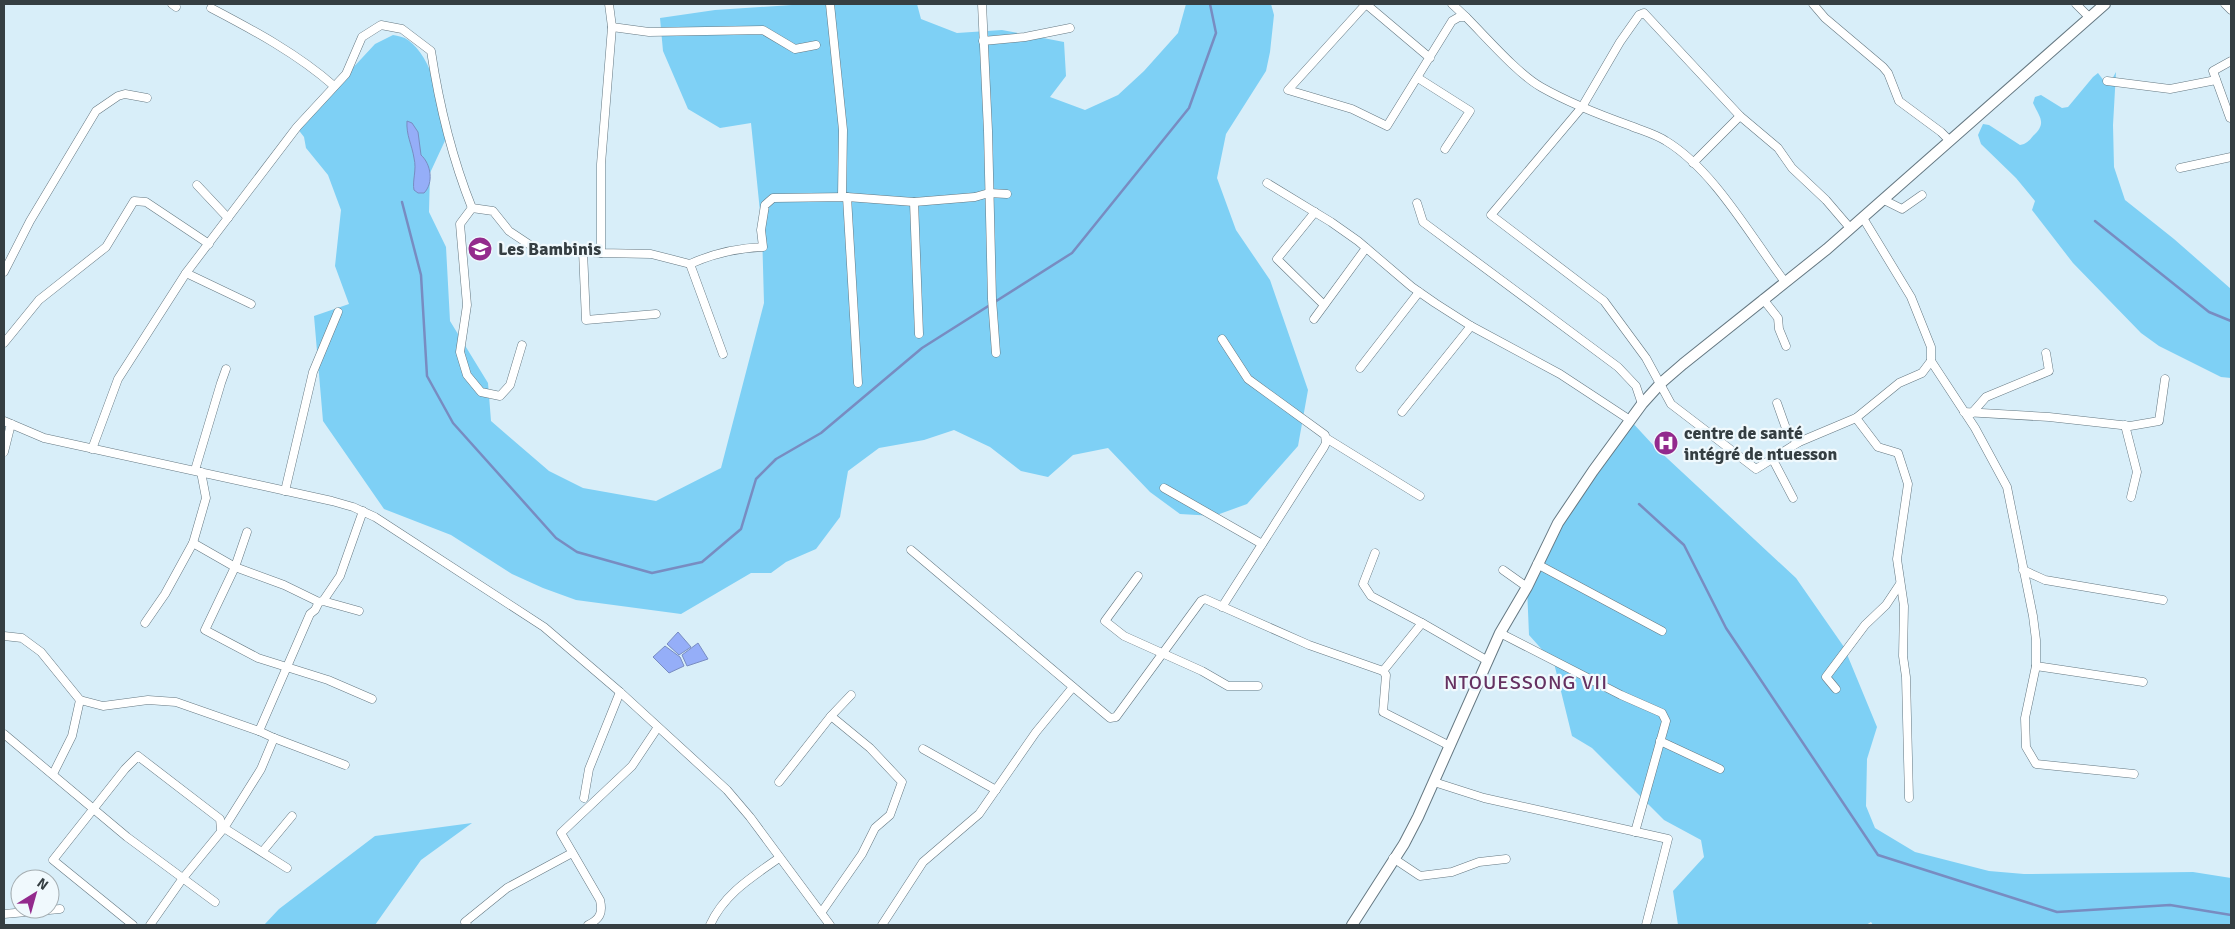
<svg xmlns="http://www.w3.org/2000/svg" width="2235" height="929" font-family="Signika,sans-serif">
<style>
.green{fill:#7ed0f5}
.water{fill:#95aef8;stroke:#788cc1}
.lines{fill:none;stroke-linecap:round;stroke-linejoin:round}
.stream{stroke:#788cc1;stroke-width:2.5}
.minor-casing{stroke:#657882;stroke-width:9}
.tertiary-casing{stroke:#657882;stroke-width:12}
.minor{stroke:#fff;stroke-width:8}
.tertiary{stroke:#fff;stroke-width:10}
.labels{text-anchor:middle;stroke-width:4.5;stroke-linejoin:round;paint-order:stroke}
.poi-label{font-size:18px;font-weight:bold;fill:#353e42;stroke:#f0f9fd;text-anchor:start}
.quarter-label{font-size:20px;letter-spacing:1px;fill:#653161;stroke:#f0f9fd}
</style>
<rect width="100%" height="100%" fill="#d8eef9"/>
<g class="green">
<path d="M 792,4 L 917,4 L 921,19 L 957,33 L 1002,30 L 1064,42 L 1066,76 L 1050,97 L 1085,110 L 1118,95 L 1144,71 L 1178,33 L 1186,4 L 1271,4 L 1274,15 L 1270,52 L 1266,71 L 1226,134 L 1217,178 L 1236,230 L 1270,280 L 1308,390 L 1298,446 L 1247,504 L 1214,516 L 1180,514 L 1150,492 L 1108,448 L 1073,455 L 1048,477 L 1021,471 L 990,447 L 954,430 L 924,440 L 879,448 L 848,471 L 840,517 L 816,549 L 786,562 L 771,573 L 751,573 L 681,614 L 576,600 L 543,588 L 512,574 L 451,535 L 384,509 L 323,421 L 314,316 L 349,304 L 335,266 L 341,210 L 328,175 L 306,148 L 304,137 L 297,128 L 375,44 L 393,35 C 398,36 404,37 408,40 C 433,58 441,104 449,132 L 430,173 L 429,212 L 446,247 L 450,321 L 488,383 L 491,421 L 549,471 L 583,488 L 656,501 L 721,468 L 764,303 L 762,231 L 751,123 L 720,128 L 688,109 L 663,51 L 660,18 L 715,10 L 792,5 Z"/>
<path d="M 2116,72 L 2113,125 L 2114,167 L 2125,200 L 2174,239 L 2231,289 L 2231,378 L 2221,377 L 2159,346 L 2141,333 L 2073,263 L 2032,210 L 2035,201 L 2016,178 L 1981,144 L 1978,135 L 1983,124 L 1989,125 L 2020,145 C 2026,144 2029,141 2033,136 C 2047,123 2040,118 2033,103 L 2035,97 L 2041,95 L 2062,108 L 2068,107 L 2093,77 L 2098,73 L 2104,81 L 2111,81 Z"/>
<path d="M 1630,420 L 1654,446 L 1796,578 L 1844,647 L 1877,727 L 1867,759 L 1866,806 L 1875,828 L 1915,852 L 1989,871 L 2024,874 L 2193,872 L 2231,878 L 2231,925 L 1873,925 L 1871,922 L 1866,925 L 1678,925 L 1673,891 L 1704,857 L 1701,840 L 1664,820 L 1592,748 L 1572,736 L 1554,663 L 1529,635 L 1527,587 L 1537,564 Z"/>
<path d="M 472,823 L 421,860 L 375,925 L 264,925 L 279,909 L 375,836 Z"/>
</g>
<g class="water">
<path d="M 407,121 L 412,123 L 418,132 L 421,155 C 431,164 434,183 424,193 L 418,193 L 414,190 C 412,181 417,170 414,158 C 412,145 406,135 407,121 Z"/>
<path d="M 678,632 L 691,647 L 679,655 L 667,644 Z"/>
<path d="M 698,643 L 708,659 L 687,666 L 682,655 Z"/>
<path d="M 665,646 L 680,657 L 684,666 L 669,673 L 653,657 Z"/>
</g>
<g class="lines">
<g class="stream">
<path d="M 402,202 L 421,275 L 427,376 L 453,423 L 556,538 L 577,552 L 652,573 L 702,562 L 741,529 L 756,479 L 776,459 L 821,433 L 922,348 L 1072,253 L 1189,108 L 1216,33 L 1210,4"/>
<path d="M 2095,221 L 2209,312 L 2231,321"/>
<path d="M 1639,504 L 1684,545 L 1726,628 L 1878,855 L 2057,912 L 2170,905 L 2231,915"/>
</g>
<defs>
<g id="minor">
<path d="M 172,4 L 176,7"/>
<path d="M 830,4 L 843,130 L 842,197"/>
<path d="M 982,4 L 988,131 L 992,299 L 996,353"/>
<path d="M 1452,4 L 1466,17"/>
<path d="M 1813,4 L 1825,18 L 1883,67 L 1888,73 L 1899,101 L 1941,132 L 1950,141"/>
<path d="M 2076,4 L 2089,17"/>
<path d="M 2225,4 L 2231,10"/>
<path d="M 211,8 C 253,30 298,54 334,86"/>
<path d="M 612,27 L 649,32 L 763,30 L 795,49 L 816,45"/>
<path d="M 983,41 L 1025,37 L 1070,28"/>
<path d="M 1430,58 L 1366,4 L 1288,90 L 1352,109 L 1387,126 L 1452,21 L 1459,17 L 1466,17 C 1486,37 1518,74 1541,87 C 1569,103 1600,115 1631,126 C 1643,131 1655,134 1666,141 C 1714,170 1751,237 1785,282"/>
<path d="M 1418,78 L 1470,111 L 1445,149"/>
<path d="M 2107,81 L 2170,89 L 2216,80"/>
<path d="M 2230,118 L 2213,71 L 2231,61"/>
<path d="M 1693,163 L 1740,116"/>
<path d="M 2180,168 L 2231,157"/>
<path d="M 1267,183 L 1331,222 L 1358,241 L 1412,287 L 1435,303 L 1471,326 L 1560,374 L 1630,420"/>
<path d="M 197,185 L 228,218"/>
<path d="M 847,197 L 858,383"/>
<path d="M 1884,200 L 1902,209 L 1922,195"/>
<path d="M 914,202 L 919,334"/>
<path d="M 1417,203 L 1423,222 L 1618,367 L 1636,386 L 1642,404"/>
<path d="M 1315,212 L 1277,259 L 1324,305"/>
<path d="M 1863,218 L 1911,297 L 1931,347 L 1931,361 L 1975,428 L 2007,487 L 2033,616 L 2036,640 L 2036,666 L 2025,718 L 2026,747 L 2036,764 L 2134,774"/>
<path d="M 1850,228 L 1826,200 L 1792,168 L 1778,148 L 1740,116 L 1644,13 L 1639,15 L 1620,42 L 1582,107 L 1491,215 L 1604,301 L 1646,358 L 1671,404 L 1756,469 L 1799,442 L 1856,418 L 1899,383 L 1922,373 L 1931,361"/>
<path d="M 583,251 L 586,320 L 656,314"/>
<path d="M 601,253 L 601,164 L 612,27 L 609,4"/>
<path d="M 690,264 L 723,354"/>
<path d="M 4,272 L 30,221 L 96,111 L 118,96 L 125,94 L 147,98"/>
<path d="M 186,273 L 297,127 L 346,74 L 362,37 L 381,25 L 402,29 L 431,51 C 439,104 452,158 472,208"/>
<path d="M 1763,299 L 1778,318 L 1779,329 L 1786,346"/>
<path d="M 1314,319 L 1366,248"/>
<path d="M 4,343 L 39,300 L 106,247 L 134,201 L 146,202 L 209,244"/>
<path d="M 522,345 L 510,385 L 500,396 L 481,392 L 467,375 L 460,352 L 467,305 L 460,224 L 472,208 L 493,211 L 509,231 L 536,249 L 601,253 L 651,254 L 690,264 C 712,254 739,248 763,247 L 761,230 L 765,205 L 773,198 L 847,197 L 914,202 L 975,197 L 989,193 L 1007,194"/>
<path d="M 1360,368 L 1419,292"/>
<path d="M 1777,403 L 1788,434 L 1799,442"/>
<path d="M 1402,412 L 1471,326"/>
<path d="M 1964,412 L 2049,417 L 2130,426 L 2159,421 L 2165,379"/>
<path d="M 1972,413 L 1986,397 L 2049,371 L 2046,353"/>
<path d="M 1856,418 L 1878,447 L 1898,453 L 1908,484 L 1897,559 L 1904,606 L 1903,656 L 1906,677 L 1909,798"/>
<path d="M 4,421 L 44,438 L 332,501 L 353,507 L 375,517 L 544,627 L 620,692 L 727,790 L 750,817 L 830,925"/>
<path d="M 2125,425 L 2137,472 L 2131,497"/>
<path d="M 1326,438 L 1420,496"/>
<path d="M 92,449 L 118,379 L 186,273 L 251,304"/>
<path d="M 4,452 L 11,424"/>
<path d="M 1772,458 L 1793,498"/>
<path d="M 195,470 L 221,383 L 226,369"/>
<path d="M 1164,488 L 1262,544"/>
<path d="M 285,491 L 313,372 L 338,312"/>
<path d="M 247,532 L 235,567 L 205,630 L 258,658 L 328,680 L 372,699"/>
<path d="M 193,543 L 235,567 L 284,585 L 319,602"/>
<path d="M 911,550 L 1110,718 L 1116,717 L 1201,601 L 1205,599 L 1309,645 L 1383,671 L 1386,675 L 1383,712 L 1450,746"/>
<path d="M 1375,553 L 1363,584 L 1371,596 L 1422,623"/>
<path d="M 1537,564 L 1662,631"/>
<path d="M 1503,570 L 1527,587"/>
<path d="M 2023,570 L 2045,580 L 2163,600"/>
<path d="M 1138,576 L 1105,621 L 1124,636 L 1202,671 L 1228,686 L 1258,686"/>
<path d="M 323,601 L 340,576 L 363,511"/>
<path d="M 1222,607 L 1324,447 L 1326,443 L 1325,435 L 1248,379 L 1222,339"/>
<path d="M 145,623 L 165,594 L 193,543 L 206,498 L 201,472"/>
<path d="M 1500,633 L 1621,695 L 1662,713 L 1666,721 L 1635,832"/>
<path d="M 4,636 L 22,638 L 41,652 L 80,700 L 103,706 L 148,700 L 176,702 L 259,731 L 274,738 L 345,765"/>
<path d="M 2036,666 L 2143,682"/>
<path d="M 1383,671 L 1422,623 L 1488,661"/>
<path d="M 1836,689 L 1826,677 L 1865,625 L 1886,605 L 1900,584"/>
<path d="M 259,731 L 310,614 L 315,610 L 319,602 L 323,601 L 359,611"/>
<path d="M 4,734 L 127,837 L 215,902"/>
<path d="M 1660,741 L 1720,769"/>
<path d="M 923,749 L 996,790"/>
<path d="M 53,774 L 72,736 L 80,700"/>
<path d="M 779,782 L 831,716 L 851,695"/>
<path d="M 1434,782 L 1484,798 L 1668,839 L 1646,925"/>
<path d="M 584,798 L 589,769 L 620,692"/>
<path d="M 224,828 L 261,769 L 274,738"/>
<path d="M 263,851 L 292,816"/>
<path d="M 1393,858 L 1420,876 L 1452,872 L 1479,862 L 1506,859"/>
<path d="M 821,913 L 862,854 L 875,828 L 890,815 L 902,782 L 870,748 L 831,716"/>
<path d="M 4,914 L 60,909"/>
<path d="M 133,925 L 53,860 L 125,769 L 138,756 L 220,819 L 221,829"/>
<path d="M 150,925 L 183,878 L 224,828 L 287,868"/>
<path d="M 467,925 L 465,922 L 507,888 L 572,853"/>
<path d="M 588,925 C 600,919 603,913 600,900 L 561,833 L 632,766 L 658,727"/>
<path d="M 710,925 C 724,894 752,877 779,858"/>
<path d="M 882,925 L 923,862 L 979,814 L 1036,732 L 1073,687"/>
</g>
<path id="tertiary" d="M 1352,925 L 1404,844 L 1418,817 L 1500,633 L 1527,587 L 1558,523 L 1593,471 L 1642,404 L 1661,383 L 1683,364 L 1827,249 L 2105,4"/>
</defs>
<use href="#minor" class="minor-casing"/>
<use href="#tertiary" class="tertiary-casing"/>
<use href="#minor" class="minor"/>
<use href="#tertiary" class="tertiary"/>
</g>
<defs>
<symbol id="school-disc" viewBox="-11 -11 22 22"><circle r="9.5" fill="#932a8d" stroke="#f0f9fd"/><path d="M0-5L7-2L0 1L-7-2ZM-4 1L0 2.5L4 1V4Q0 6-4 4Z" fill="#fff"/></symbol>
<symbol id="hospital-disc" viewBox="-11 -11 22 22"><circle r="9.5" fill="#932a8d" stroke="#f0f9fd"/><path d="M-5-5h3v3.5h4V-5h3V5h-3V1.5h-4V5h-3Z" fill="#fff"/></symbol>
</defs>
<g fill-rule="evenodd">
<use href="#school-disc" x="466" y="235" width="28" height="28"/>
<use href="#hospital-disc" x="1652" y="429" width="28" height="28"/>
</g>
<g class="labels">
<g class="poi-label">
<text x="498" y="255">Les Bambinis</text>
<text x="1684" y="439">centre de santé<tspan x="1684" dy="21">intégré de ntuesson</tspan></text>
</g>
<g class="quarter-label">
<text x="1526" y="689">NTOUESSONG VII</text>
</g>
</g>
<rect width="2235" height="929" fill="none" stroke="#353e42" stroke-width="10"/>
<g transform="translate(35 894) rotate(37)"><circle r="24" fill="#f0f9fd" stroke="#a5aeb2"/>
<path d="M0-4L9 19L0 12L-9 19Z" fill="#932a8d"/>
<text y="-8" font-size="14" font-weight="bold" text-anchor="middle" fill="#353e42">N</text>
</g>
</svg>
